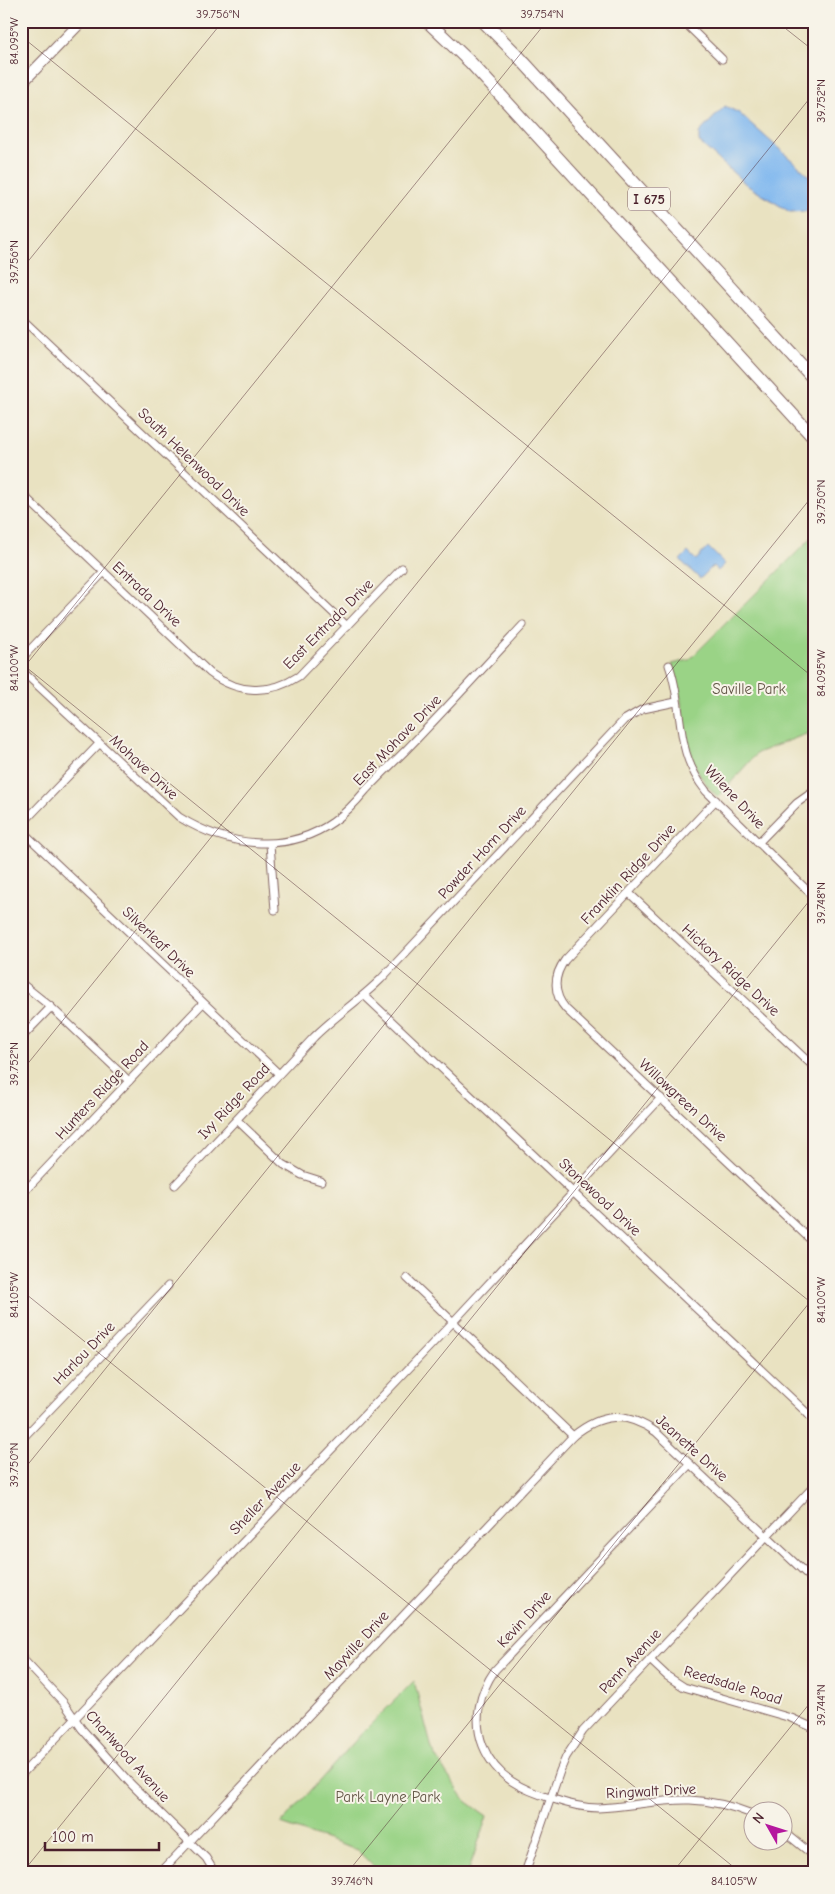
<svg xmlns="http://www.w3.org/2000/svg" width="835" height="1894" font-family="'Comic Neue',sans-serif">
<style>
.green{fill:#9ad386;stroke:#727958}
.water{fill:#7fb7ef;stroke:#646b8d}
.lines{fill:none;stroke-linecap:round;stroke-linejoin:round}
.minor-casing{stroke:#826360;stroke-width:9}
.secondary-casing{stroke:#826360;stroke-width:12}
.motorway-casing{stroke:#826360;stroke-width:14}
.minor{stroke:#fff;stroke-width:7}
.secondary{stroke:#fff;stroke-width:10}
.motorway{stroke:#fff;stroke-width:12}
.ticks{fill:none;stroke:#4a1f2b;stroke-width:1;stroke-opacity:0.45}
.labels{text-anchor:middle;stroke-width:4;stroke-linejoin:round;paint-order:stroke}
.shield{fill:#f7f3e8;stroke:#7e5f64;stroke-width:1}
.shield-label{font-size:14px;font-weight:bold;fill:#4a1f2b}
.street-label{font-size:15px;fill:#4a1f2b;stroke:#f7f3e8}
.park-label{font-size:15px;fill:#625546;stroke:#f7f3e8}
.neatline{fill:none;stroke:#4a1f2b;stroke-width:2}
.ticks-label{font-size:12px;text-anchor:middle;fill:#4a1f2b}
</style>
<rect width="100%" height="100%" fill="#f7f3e8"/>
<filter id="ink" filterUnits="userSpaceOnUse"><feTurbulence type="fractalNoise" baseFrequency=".02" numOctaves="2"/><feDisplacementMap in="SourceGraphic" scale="10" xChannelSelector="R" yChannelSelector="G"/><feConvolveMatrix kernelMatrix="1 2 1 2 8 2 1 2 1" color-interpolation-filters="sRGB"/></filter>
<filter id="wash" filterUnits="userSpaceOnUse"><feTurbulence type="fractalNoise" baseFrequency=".0096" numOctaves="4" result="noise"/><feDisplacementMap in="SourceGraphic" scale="20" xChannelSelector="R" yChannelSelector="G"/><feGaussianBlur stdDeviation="1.12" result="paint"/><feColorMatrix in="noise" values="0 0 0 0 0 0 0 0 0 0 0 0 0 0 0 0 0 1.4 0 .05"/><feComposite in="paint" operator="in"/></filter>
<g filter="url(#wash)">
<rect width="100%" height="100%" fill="#e9e2c1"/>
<g class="green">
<path d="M 814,535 L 814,731 L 757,753 L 718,797 C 676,757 690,714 672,664 L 689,660 Z"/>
<path d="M 414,1681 L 432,1749 L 446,1773 L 466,1801 L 487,1816 L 468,1873 L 380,1873 L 357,1850 L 281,1824 L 363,1732 Z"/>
</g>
<g class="water">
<path d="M 725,106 L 739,113 L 814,180 L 814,205 L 808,211 L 790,212 L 748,186 L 699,142 L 699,133 Z"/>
<path d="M 708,547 L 725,564 L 718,571 L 713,566 L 700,579 L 680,560 L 688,552 L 696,560 Z"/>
</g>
</g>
<g filter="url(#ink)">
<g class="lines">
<defs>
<g id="minor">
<path d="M 683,21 L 722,59"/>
<path d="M 21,318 L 347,626"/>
<path d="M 21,493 L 210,673 C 238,694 270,695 299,676 L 402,568"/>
<path d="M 21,659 L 104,572"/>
<path d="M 669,665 C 685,710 673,750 706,791 L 814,897"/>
<path d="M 21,670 L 179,817 C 226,846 286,855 333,822 C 346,813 356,802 366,790 C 379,776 393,763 406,750 C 446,709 484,667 523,625"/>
<path d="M 716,800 L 565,960 C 553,976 553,994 566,1009 L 814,1243"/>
<path d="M 21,825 L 99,744"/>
<path d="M 21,830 L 279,1074"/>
<path d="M 758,843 L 797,803 L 814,791"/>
<path d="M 270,844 L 275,910"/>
<path d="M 629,893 L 814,1067"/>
<path d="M 21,983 L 51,1007 L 129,1081"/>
<path d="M 365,996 L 806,1412 L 814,1421"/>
<path d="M 21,1038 L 51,1007"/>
<path d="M 237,1120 L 283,1164 L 302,1175 L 321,1181"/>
<path d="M 175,1185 L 314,1037 C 335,1016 360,1000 381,979 L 624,720 L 643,709 L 676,702"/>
<path d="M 21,1195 L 203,1003"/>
<path d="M 407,1278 L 573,1436"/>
<path d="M 21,1440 L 168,1286"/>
<path d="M 690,1464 L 495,1670 C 479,1693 473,1720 483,1746 C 496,1778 523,1790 553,1799 C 568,1804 582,1808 598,1808 C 629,1807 659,1799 690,1800 C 712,1801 732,1806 752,1814"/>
<path d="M 21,1657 L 64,1703 L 82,1729 L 131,1784 L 206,1858 L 215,1873"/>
<path d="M 650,1660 L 667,1676 L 684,1687 L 791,1718 L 814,1728"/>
<path d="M 21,1775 L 453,1322 L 661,1098"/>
<path d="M 782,1830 L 814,1856"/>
<path d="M 160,1873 L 573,1436 C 601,1413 626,1411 656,1432 L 814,1581"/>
<path d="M 525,1873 L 560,1771 L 566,1757 L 583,1731 L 814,1486"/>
</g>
<path id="secondary" d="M 21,84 L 82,21"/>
<g id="motorway">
<path d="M 427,21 L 471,63 L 814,438"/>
<path d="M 483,21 L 518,56 L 814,379"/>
</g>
</defs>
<use href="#minor" class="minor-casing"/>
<use href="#secondary" class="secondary-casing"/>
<use href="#motorway" class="motorway-casing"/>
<use href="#minor" class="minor"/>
<use href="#secondary" class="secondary"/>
<use href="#motorway" class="motorway"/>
</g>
</g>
<path class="ticks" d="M 776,21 L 814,51M 21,36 L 814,678M 21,270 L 223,21M 21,663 L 814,1305M 21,671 L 547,21M 21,1072 L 814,93M 21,1290 L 741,1873M 21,1473 L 814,494M 22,1873 L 814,895M 347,1873 L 814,1297M 672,1873 L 814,1698"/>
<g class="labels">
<rect class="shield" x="628" y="187.5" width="42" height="23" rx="4"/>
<g class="shield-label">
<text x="649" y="204">I 675</text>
</g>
<g class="street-label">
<text transform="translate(194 462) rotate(44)" y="5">South Helenwood Drive</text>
<text transform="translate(147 594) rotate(43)" y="5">Entrada Drive</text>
<text transform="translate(328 624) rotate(-45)" y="5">East Entrada Drive</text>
<text transform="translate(397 740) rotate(-46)" y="5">East Mohave Drive</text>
<text transform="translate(144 767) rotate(43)" y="5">Mohave Drive</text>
<text transform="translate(735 797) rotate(47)" y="5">Wilene Drive</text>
<text transform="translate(482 852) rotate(-47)" y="5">Powder Horn Drive</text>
<text transform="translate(628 874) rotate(-47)" y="5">Franklin Ridge Drive</text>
<text transform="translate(159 942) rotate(44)" y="5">Silverleaf Drive</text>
<text transform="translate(731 970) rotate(43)" y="5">Hickory Ridge Drive</text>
<text transform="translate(102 1090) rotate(-47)" y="5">Hunters Ridge Road</text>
<text transform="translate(683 1100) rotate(43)" y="5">Willowgreen Drive</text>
<text transform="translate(234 1101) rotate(-47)" y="5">Ivy Ridge Road</text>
<text transform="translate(600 1197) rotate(43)" y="5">Stonewood Drive</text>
<text transform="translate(84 1353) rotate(-46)" y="5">Harlou Drive</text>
<text transform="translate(692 1448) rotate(42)" y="5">Jeanette Drive</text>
<text transform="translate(265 1498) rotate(-46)" y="5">Sheller Avenue</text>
<text transform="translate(524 1619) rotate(-47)" y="5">Kevin Drive</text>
<text transform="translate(356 1645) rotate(-47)" y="5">Mayville Drive</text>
<text transform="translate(630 1661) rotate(-47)" y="5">Penn Avenue</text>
<text transform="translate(733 1685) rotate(17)" y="5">Reedsdale Road</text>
<text transform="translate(128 1756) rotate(48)" y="5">Charlwood Avenue</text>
<text transform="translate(651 1791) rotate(-3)" y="5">Ringwalt Drive</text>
</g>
<g class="park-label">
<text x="749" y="694">Saville Park</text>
<text x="388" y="1802">Park Layne Park</text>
</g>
</g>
<rect width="835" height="1894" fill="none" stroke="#f7f3e8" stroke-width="55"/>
<g transform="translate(768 1826) rotate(309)"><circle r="24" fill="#f7f3e8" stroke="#b29e9c"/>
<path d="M0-4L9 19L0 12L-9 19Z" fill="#b5179e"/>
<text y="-8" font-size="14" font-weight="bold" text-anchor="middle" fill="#4a1f2b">N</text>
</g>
<path d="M45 1842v8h114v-8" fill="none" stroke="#4a1f2b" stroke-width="2.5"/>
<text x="52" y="1842" font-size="15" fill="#4a1f2b" stroke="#f7f3e8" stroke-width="4" paint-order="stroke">100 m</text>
<rect x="28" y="28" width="780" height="1838" class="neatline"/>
<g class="ticks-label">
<text x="218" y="18">39.756°N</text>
<text x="542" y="18">39.754°N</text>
<text transform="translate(14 41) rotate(-90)" y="4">84.095°W</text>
<text transform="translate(821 101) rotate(-90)" y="4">39.752°N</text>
<text transform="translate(14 262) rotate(-90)" y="4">39.756°N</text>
<text transform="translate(821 502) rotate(-90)" y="4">39.750°N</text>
<text transform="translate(14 668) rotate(-90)" y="4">84.100°W</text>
<text transform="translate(821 673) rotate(-90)" y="4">84.095°W</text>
<text transform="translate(821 903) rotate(-90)" y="4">39.748°N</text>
<text transform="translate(14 1064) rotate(-90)" y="4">39.752°N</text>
<text transform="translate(14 1295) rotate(-90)" y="4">84.105°W</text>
<text transform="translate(821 1300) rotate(-90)" y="4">84.100°W</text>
<text transform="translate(14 1465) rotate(-90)" y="4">39.750°N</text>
<text transform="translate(821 1705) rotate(-90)" y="4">39.744°N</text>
<text x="352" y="1885">39.746°N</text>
<text x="734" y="1885">84.105°W</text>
</g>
</svg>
